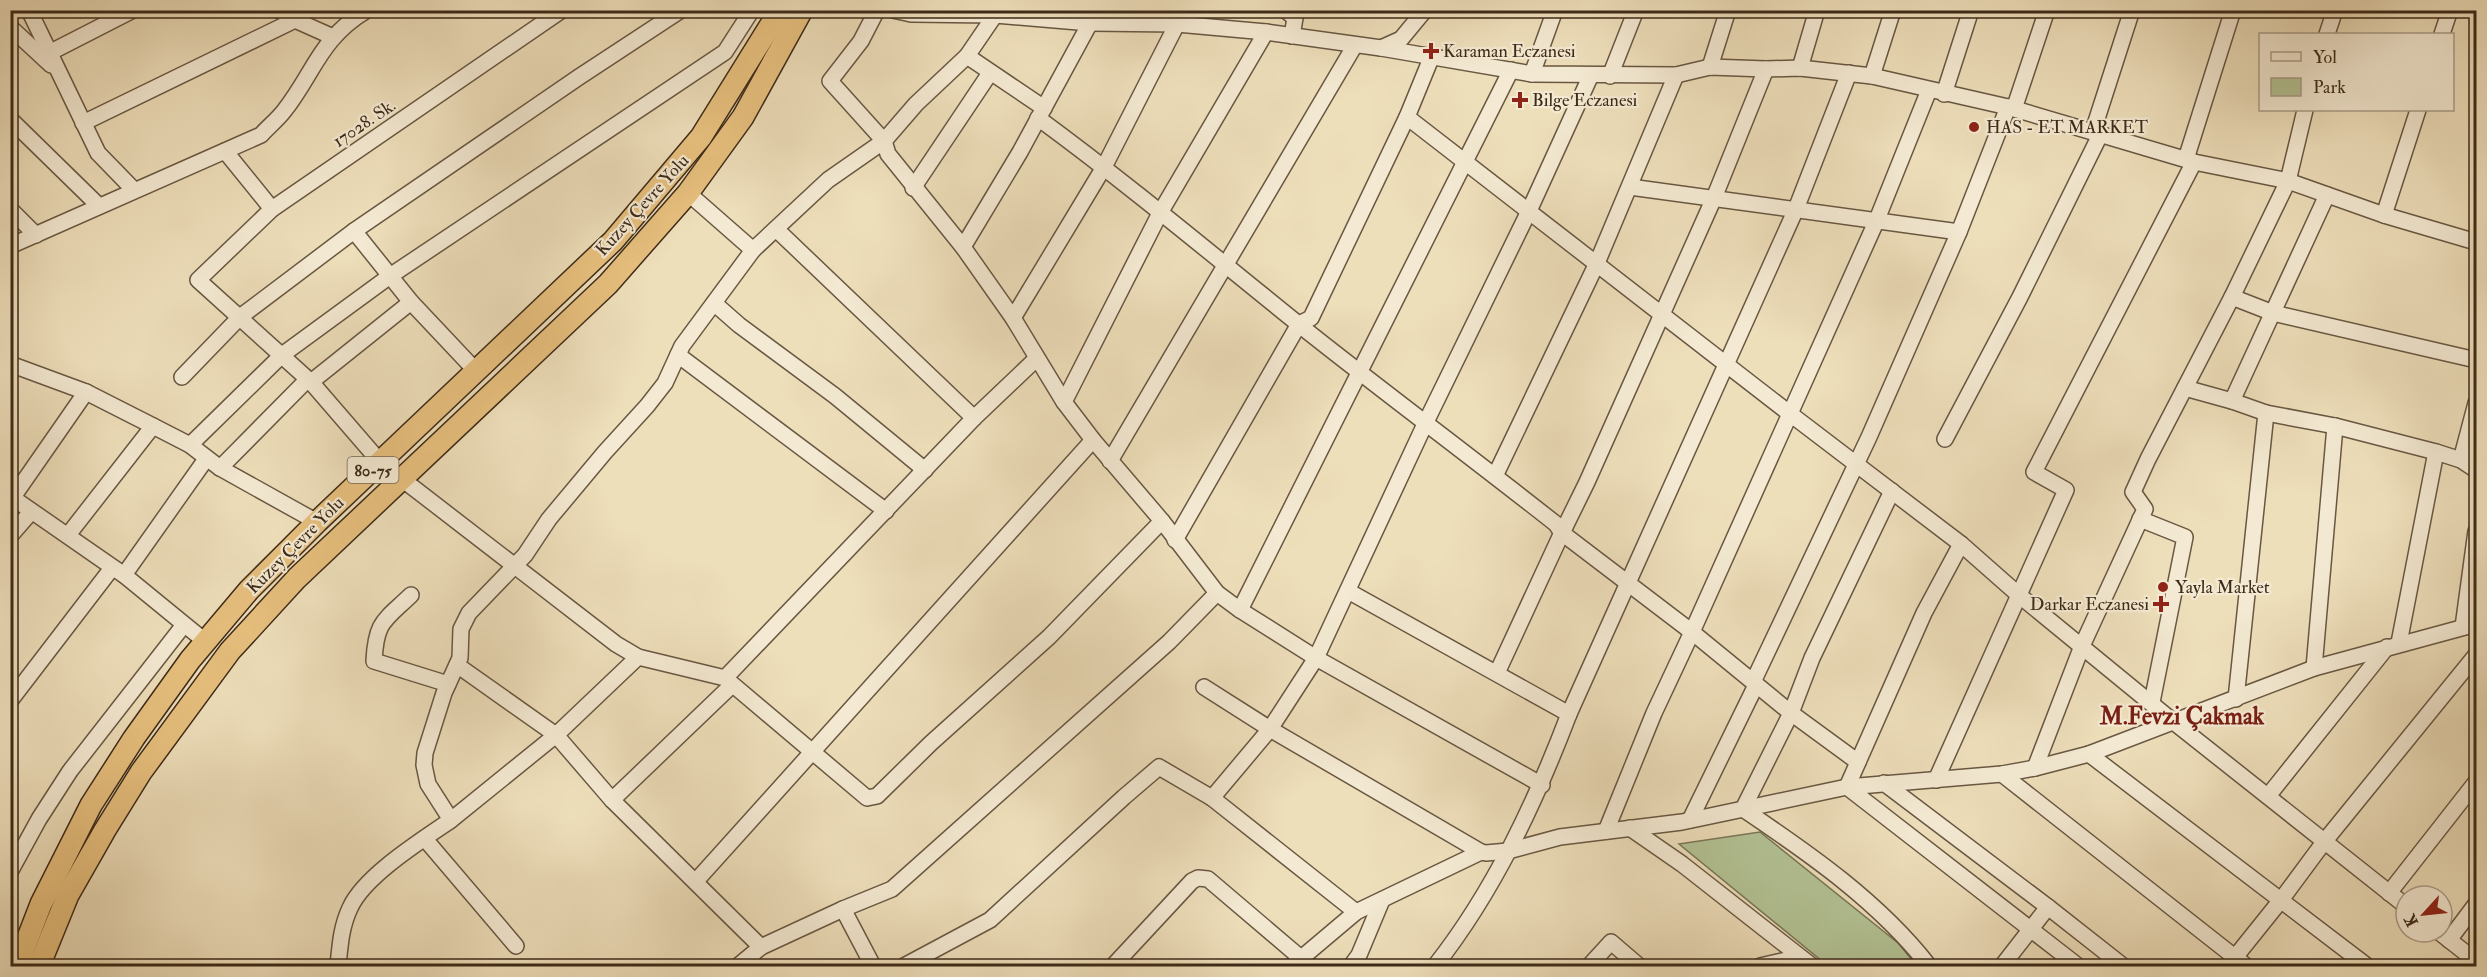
<svg xmlns="http://www.w3.org/2000/svg" width="2487" height="977" font-family="'IM FELL Double Pica',serif">
<style>
.green{fill:#b3c395;stroke:#787657;stroke-width:1.5}
.lines{fill:none;stroke-linecap:round;stroke-linejoin:round}
.minor-casing{stroke:#695742;stroke-width:18}
.highway-casing{stroke:#3d2a19;stroke-width:24}
.minor{stroke:#f4ead3;stroke-width:15}
.highway{stroke:#e7c07e;stroke-width:21}
.poi-dot{fill:#8f2418;stroke:#f4ead3;stroke-width:2}
.labels{text-anchor:middle;stroke-width:4.5;stroke-linejoin:round;paint-order:stroke}
.shield{fill:#f4ead3;stroke:#746451;stroke-width:1.5}
.shield-label{font-size:16px;font-weight:bold;fill:#3d2a19}
.poi-label{font-size:18px;fill:#3d2a19;stroke:#f4ead3;text-anchor:start}
.street-label{font-size:18px;fill:#3d2a19;stroke:#f4ead3}
.district-label{font-size:24px;font-weight:bold;fill:#7a1f14;stroke:#f4ead3}
</style>
<rect width="100%" height="100%" fill="#eedfbb"/>
<filter id="stains"><feTurbulence type="fractalNoise" baseFrequency=".00333" numOctaves="4"/><feColorMatrix values="0 0 0 0 .2 0 0 0 0 .09 0 0 0 0 .02 0 0 0 .5 -.17"/></filter>
<radialGradient id="worn" r=".72"><stop offset=".6" stop-color="#630" stop-opacity="0"/><stop offset="1" stop-color="#630" stop-opacity=".3"/></radialGradient>
<path class="green" d="M 1760,832 L 1898,943 L 1917,966 L 1828,966 L 1679,844 Z"/>
<g class="lines">
<defs>
<g id="minor">
<path d="M 29,10 L 98,153 L 134,190"/>
<path d="M 279,10 L 295,20 L 333,37"/>
<path d="M 877,10 L 861,41 L 830,81 L 884,141 L 888,154 L 963,247 L 1013,318 L 1064,402 L 1093,440 L 1162,521 L 1217,593 L 1240,610 L 1316,658 L 1542,785"/>
<path d="M 893,10 L 911,14 L 995,15 L 1090,23 L 1177,24 L 1266,32 L 1381,48 L 1532,74 L 1676,75 L 1710,67 L 1766,69 L 1800,68 L 1872,76 L 2008,107 L 2194,162 L 2288,181 L 2384,215 L 2476,242"/>
<path d="M 1285,10 L 1295,18 L 1292,36"/>
<path d="M 10,27 L 51,65"/>
<path d="M 2327,34 L 2335,10"/>
<path d="M 2442,34 L 2450,10"/>
<path d="M 1381,48 L 1401,39 L 1425,10"/>
<path d="M 49,53 L 133,10"/>
<path d="M 967,56 L 1044,108"/>
<path d="M 1432,56 L 1407,117 L 1789,413 L 1961,544 L 2020,596 L 2175,723 L 2406,906"/>
<path d="M 1710,67 L 1728,10"/>
<path d="M 1800,68 L 1817,10"/>
<path d="M 1766,69 L 1714,198 L 1587,482 L 1562,533 L 1692,632 L 1791,713 L 1858,762"/>
<path d="M 1532,74 L 1555,10"/>
<path d="M 1610,76 L 1636,10"/>
<path d="M 1872,76 L 1893,10"/>
<path d="M 1944,94 L 1971,10"/>
<path d="M 2014,109 L 2047,10"/>
<path d="M 1038,118 C 1132,187 1221,262 1312,335 C 1393,399 1475,460 1556,524 L 1562,533"/>
<path d="M 10,119 L 99,206"/>
<path d="M 83,123 L 295,20"/>
<path d="M 2093,131 L 2132,10"/>
<path d="M 225,151 L 272,209"/>
<path d="M 2186,159 L 2233,10"/>
<path d="M 1630,187 L 1959,232"/>
<path d="M 913,188 L 990,73"/>
<path d="M 688,193 L 753,250"/>
<path d="M 10,209 L 36,235"/>
<path d="M 2384,215 L 2418,110"/>
<path d="M 776,229 L 974,418"/>
<path d="M 354,231 L 411,302 L 476,371"/>
<path d="M 10,246 L 261,135 C 268,127 277,120 284,111 C 314,73 320,38 367,10"/>
<path d="M 963,247 L 1020,152 L 1090,23"/>
<path d="M 2232,297 L 2273,313 L 2476,360"/>
<path d="M 714,303 L 739,325 L 835,396 L 925,470"/>
<path d="M 1013,318 L 1104,167 L 1177,24"/>
<path d="M 678,355 L 886,511"/>
<path d="M 10,364 L 86,392 L 153,426 L 190,445 L 220,468 L 317,522"/>
<path d="M 182,377 L 240,317 L 354,231 L 579,77 L 681,10"/>
<path d="M 311,382 L 411,302"/>
<path d="M 2185,388 L 2232,401 L 2266,413 L 2335,426 L 2436,452 L 2461,460 L 2476,470"/>
<path d="M 2232,401 L 2327,195"/>
<path d="M 1064,402 L 1160,213 L 1266,32"/>
<path d="M 1945,439 L 2020,297 L 2101,133"/>
<path d="M 190,445 L 282,355 L 390,276 L 725,52 L 752,10"/>
<path d="M 2461,460 L 2476,403"/>
<path d="M 1110,461 L 1355,45"/>
<path d="M 381,463 L 311,382 L 198,280 L 272,209 L 562,10"/>
<path d="M 220,468 L 307,380"/>
<path d="M 1495,476 L 1597,263 L 1676,75"/>
<path d="M 402,479 L 616,644 L 638,657 L 725,678 L 867,798 L 877,796 L 931,743 L 1049,637 L 1162,521"/>
<path d="M 1892,491 L 1812,658 L 1791,713 L 1743,809 C 1810,854 1879,902 1929,966"/>
<path d="M 10,496 L 124,575 L 206,642"/>
<path d="M 13,497 L 86,392"/>
<path d="M 2140,519 L 2185,537 L 2152,702"/>
<path d="M 68,535 L 153,426"/>
<path d="M 10,536 L 31,512"/>
<path d="M 1175,540 L 1299,324 L 1311,318 L 1407,117"/>
<path d="M 1961,544 L 1924,613 L 1847,787 L 2078,966"/>
<path d="M 124,575 L 206,459"/>
<path d="M 1348,591 L 1569,714"/>
<path d="M 411,595 C 384,621 376,621 374,661 L 448,684"/>
<path d="M 1240,610 L 1511,70"/>
<path d="M 2463,627 L 2476,531"/>
<path d="M 2399,643 L 2436,452"/>
<path d="M 457,665 L 556,735 L 612,800 L 761,947"/>
<path d="M 2314,668 L 2335,426"/>
<path d="M 1497,673 L 1565,526"/>
<path d="M 725,678 L 974,418 L 1036,359"/>
<path d="M 1753,682 L 1869,437 L 1959,232 L 2008,107"/>
<path d="M 1204,687 L 1270,729 L 1481,852"/>
<path d="M 2236,699 L 2266,413"/>
<path d="M 10,701 L 112,568"/>
<path d="M 2089,754 L 2367,966"/>
<path d="M 2035,768 L 2082,646 L 2145,509 L 2133,492 L 2148,459 L 2232,297 L 2288,181 L 2305,110"/>
<path d="M 2002,774 L 2246,966"/>
<path d="M 1936,780 L 2066,490 L 2034,472 L 2194,162"/>
<path d="M 1884,783 L 2048,907 L 2123,966"/>
<path d="M 2268,796 L 2387,647"/>
<path d="M 1212,798 L 1270,729 L 1316,658 L 1425,424 L 1529,211 L 1591,75"/>
<path d="M 612,800 L 732,685"/>
<path d="M 451,820 L 556,735 L 638,657"/>
<path d="M 1690,820 L 1756,685"/>
<path d="M 1630,828 L 1682,864 L 1812,966"/>
<path d="M 1606,831 L 1654,713 L 1692,632 L 1876,222 L 1929,90"/>
<path d="M 425,839 L 516,946"/>
<path d="M 10,872 L 39,819 L 70,771 L 183,626"/>
<path d="M 696,881 L 1093,440"/>
<path d="M 2389,893 L 2476,782"/>
<path d="M 843,909 L 873,966"/>
<path d="M 2439,932 L 2476,961"/>
<path d="M 2449,940 L 2476,904"/>
<path d="M 338,966 C 340,946 341,927 350,908 C 364,876 422,840 451,820 L 428,784 L 424,765 L 425,753 L 444,693 L 460,658 L 461,629 L 469,613 L 525,555 L 549,519 L 605,452 L 647,406 L 665,383 L 682,346 L 753,250 L 828,180 L 884,141 L 916,104 L 967,56 L 995,15"/>
<path d="M 738,966 L 761,947 L 843,909 L 892,889 L 1169,642 L 1217,593"/>
<path d="M 904,966 L 990,920 L 1124,797 L 1159,767 L 1212,798 L 1356,912"/>
<path d="M 1113,966 L 1192,881 L 1198,878 L 1208,879 L 1302,959"/>
<path d="M 1292,966 L 1356,912 L 1481,852 L 1486,853 L 1508,851 L 1560,837 L 1682,822 L 1847,787 L 2002,774 L 2035,768 L 2089,754 L 2314,668 L 2476,624"/>
<path d="M 1351,966 L 1359,955 L 1382,900"/>
<path d="M 1435,966 C 1494,891 1535,803 1569,714 L 1796,209 L 1849,73"/>
<path d="M 1589,966 L 1611,942 L 1639,966"/>
<path d="M 1760,966 L 1800,957"/>
<path d="M 2002,966 L 2048,907"/>
<path d="M 2228,966 L 2281,900 L 2324,842 L 2476,655"/>
</g>
<g id="highway">
<path d="M 17,966 L 41,904 L 91,805 L 134,738 L 190,660 L 249,590 L 317,522 L 613,241 L 701,137 L 780,10"/>
<path d="M 39,966 L 68,895 L 105,830 L 141,772 L 230,651 L 297,578 L 608,284 L 688,193 L 743,117 L 802,10"/>
</g>
</defs>
<use href="#minor" class="minor-casing"/>
<use href="#highway" class="highway-casing"/>
<use href="#minor" class="minor"/>
<use href="#highway" class="highway"/>
</g>
<g class="poi-dot">
<path d="M1428 42h6v6h6v6h-6v6h-6v-6h-6v-6h6z"/>
<path d="M1517 91h6v6h6v6h-6v6h-6v-6h-6v-6h6z"/>
<circle cx="1974" cy="127" r="6"/>
<circle cx="2163" cy="587" r="6"/>
<path d="M2158 595h6v6h6v6h-6v6h-6v-6h-6v-6h6z"/>
</g>
<g class="labels">
<rect class="shield" x="347.5" y="457" width="51" height="26" rx="4.5"/>
<g class="shield-label">
<text x="373" y="476">80-75</text>
</g>
<g class="poi-label">
<text x="1443" y="57">Karaman Eczanesi</text>
<text x="1532" y="106">Bilge Eczanesi</text>
<text x="1986" y="133">HAS - ET MARKET</text>
<text x="2175" y="593">Yayla Market</text>
<text x="2149" y="610" text-anchor="end">Darkar Eczanesi</text>
</g>
<g class="street-label">
<text transform="translate(364 123) rotate(-34)" y="6">17028. Sk.</text>
<text transform="translate(642 205) rotate(-48)" y="6">Kuzey Çevre Yolu</text>
<text transform="translate(295 545) rotate(-45)" y="6">Kuzey Çevre Yolu</text>
</g>
<g class="district-label">
<text x="2182" y="724">M.Fevzi Çakmak</text>
</g>
</g>
<rect width="2487" height="977" fill="none" stroke="#eedfbb" stroke-width="36"/>
<rect x="12" y="12" width="2463" height="953" fill="none" stroke="#3d2a19" stroke-width="3"/>
<rect x="18" y="18" width="2451" height="941" fill="none" stroke="#3d2a19" stroke-width="1.5"/>
<rect x="2259" y="33" width="195" height="78" fill="#f4ead3" stroke="#ab9d89" stroke-width="1.5"/>
<rect x="2271" y="52" width="30" height="9" fill="#f4ead3" stroke="#ab9d89" stroke-width="1.5"/>
<text x="2313" y="63" font-size="18" fill="#3d2a19">Yol</text>
<rect x="2271" y="78" width="30" height="18" fill="#b3c395" stroke="#ab9d89" stroke-width="1.5"/>
<text x="2313" y="93" font-size="18" fill="#3d2a19">Park</text>
<g transform="translate(2424 914) rotate(243)"><circle r="28" fill="#f4ead3" stroke="#ab9d89" stroke-width="1.5"/>
<path d="M0-4.5L10 22L0 15L-10 22Z" fill="#8f2418"/>
<text y="-9" font-size="16" font-weight="bold" text-anchor="middle" fill="#3d2a19">K</text>
</g>
<rect width="100%" height="100%" filter="url(#stains)"/>
<rect width="100%" height="100%" fill="url(#worn)"/>
</svg>
